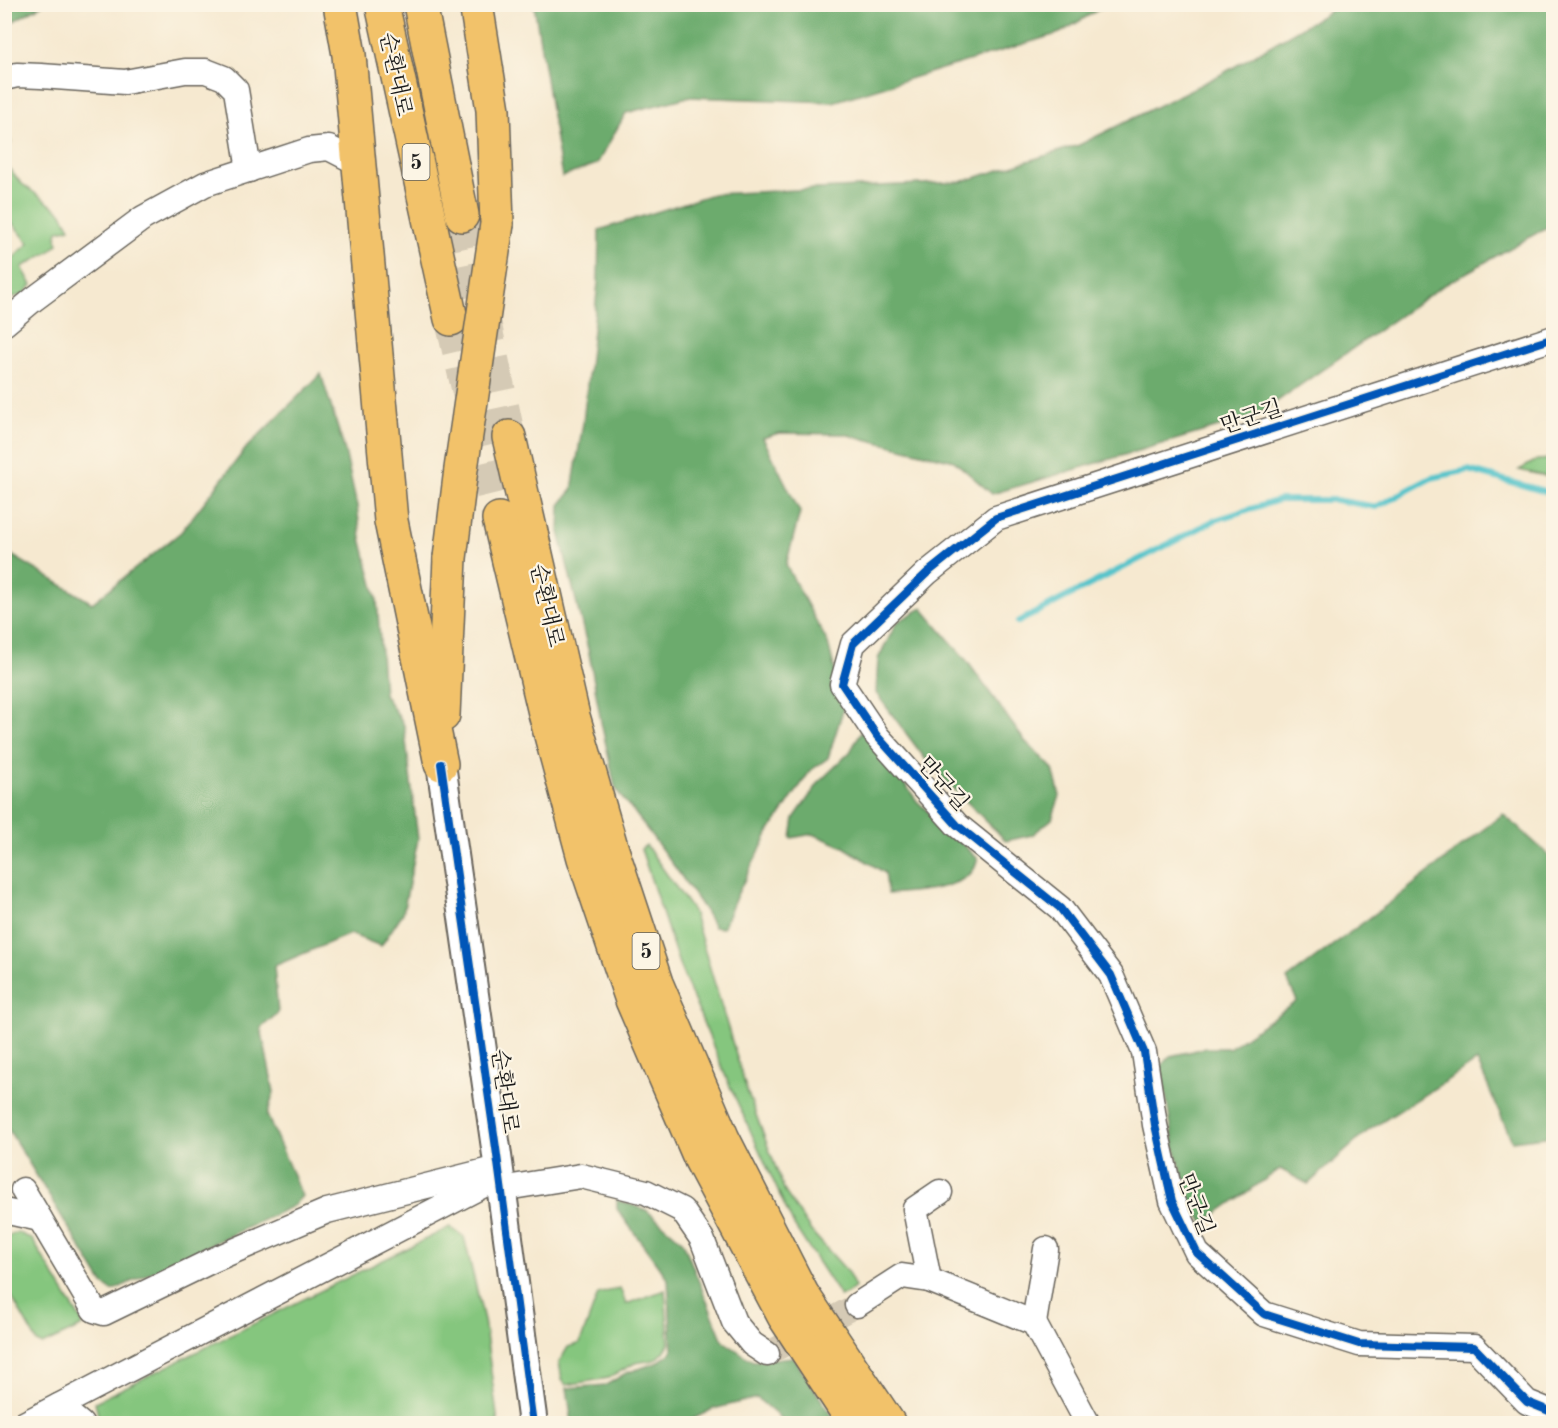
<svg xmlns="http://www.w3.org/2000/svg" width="1558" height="1428" font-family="'Old Standard TT','Noto Serif KR',serif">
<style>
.green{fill:#85c67e;stroke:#50714d;stroke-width:1.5}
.forest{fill:#6cab6d;stroke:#446444;stroke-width:1.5}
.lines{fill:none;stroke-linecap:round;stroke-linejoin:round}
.stream{stroke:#56c4cb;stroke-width:6}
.minor-tunnel{stroke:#d5cab5;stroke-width:24;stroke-dasharray:24 12;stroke-linecap:butt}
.trunk-tunnel{stroke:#d5cab5;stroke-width:33;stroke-dasharray:33 16;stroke-linecap:butt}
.minor-casing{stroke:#68645b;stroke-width:27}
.tertiary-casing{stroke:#68645b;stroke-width:32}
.trunk-casing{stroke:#68645b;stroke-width:36}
.minor{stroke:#fff;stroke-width:24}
.tertiary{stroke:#fff;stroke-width:28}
.trunk{stroke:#f2c26a;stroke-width:33}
.trunk-bridge-casing{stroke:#68645b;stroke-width:36;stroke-linecap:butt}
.trunk-bridge{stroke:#f2c26a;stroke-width:33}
.cycleway-casing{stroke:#fcf5e5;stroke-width:11}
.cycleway{stroke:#0057b8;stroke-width:8}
.labels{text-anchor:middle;stroke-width:4.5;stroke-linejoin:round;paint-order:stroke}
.shield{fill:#fcf5e5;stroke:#5f5d58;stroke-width:1.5}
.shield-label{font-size:21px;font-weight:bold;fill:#1c1c1c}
.street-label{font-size:22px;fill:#1c1c1c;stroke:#fcf5e5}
</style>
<rect width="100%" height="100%" fill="#fcf5e5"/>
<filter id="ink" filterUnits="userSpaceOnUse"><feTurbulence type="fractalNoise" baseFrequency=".0167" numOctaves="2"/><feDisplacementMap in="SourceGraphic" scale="12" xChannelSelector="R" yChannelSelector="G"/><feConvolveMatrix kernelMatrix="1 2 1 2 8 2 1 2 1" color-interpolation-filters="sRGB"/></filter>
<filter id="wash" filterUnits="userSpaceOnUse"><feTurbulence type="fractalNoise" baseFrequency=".008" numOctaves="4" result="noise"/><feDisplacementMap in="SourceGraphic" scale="24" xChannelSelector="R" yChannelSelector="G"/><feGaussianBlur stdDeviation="1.35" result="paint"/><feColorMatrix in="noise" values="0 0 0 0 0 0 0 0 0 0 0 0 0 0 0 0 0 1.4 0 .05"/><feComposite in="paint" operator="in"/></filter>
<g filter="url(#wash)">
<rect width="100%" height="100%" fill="#f6e9d0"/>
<g class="green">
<path d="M 4,131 L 11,142 L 7,151 L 6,165 L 21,183 L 61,212 L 70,228 L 58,231 L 56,238 L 58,244 L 49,252 L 22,267 L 32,285 L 24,294 L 11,298 L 5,295 C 5,263 7,264 29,243 L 5,215 Z"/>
<path d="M 1553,459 L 1553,478 L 1519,470 L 1537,460 Z"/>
<path d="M 646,845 L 693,911 L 746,1088 L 785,1192 L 811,1231 L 847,1271 L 855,1287 L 847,1294 L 840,1296 L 793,1224 L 728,1082 L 680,967 L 641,849 Z"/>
<path d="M 450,1227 L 464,1237 L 484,1320 L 498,1423 L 104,1424 L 99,1420 L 95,1402 Z"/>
<path d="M 17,1232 L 32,1239 L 82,1322 L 81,1327 L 42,1345 L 37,1342 L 5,1285 L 5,1238 Z"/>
<path d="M 620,1288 L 626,1304 L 665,1290 L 669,1344 L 664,1352 L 654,1360 L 635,1363 L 609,1378 L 566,1385 L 562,1380 L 559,1362 L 568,1347 L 580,1343 L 598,1294 Z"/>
</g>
<g class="forest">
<path d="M 5,4 L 42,4 L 42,5 L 5,26 Z"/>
<path d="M 534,5 L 534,4 L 1106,5 L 1060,33 L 833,102 L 688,97 L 626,113 L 597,164 L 562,177 Z"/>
<path d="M 1340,5 L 1553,5 L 1553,224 L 1441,287 L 1256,416 L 992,494 L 954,461 L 844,434 L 779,433 L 763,438 L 800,512 L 786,565 L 828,643 L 844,707 L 828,758 L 810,771 L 769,832 L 737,895 L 723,928 L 714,927 L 705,911 L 679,873 L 635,813 L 622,798 L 615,787 L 601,722 L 589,653 L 559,532 L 560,505 L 572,490 L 583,423 L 598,283 L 599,230 L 713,194 L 961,182 L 1079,145 L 1222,74 Z"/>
<path d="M 321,374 L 345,451 L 357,506 L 361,538 L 377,600 L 384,694 L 404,725 L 418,839 L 403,913 L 381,946 L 350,934 L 274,966 L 278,1013 L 261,1028 L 274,1092 L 267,1115 L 302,1196 L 293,1206 L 112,1291 L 103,1284 L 5,1124 L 5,551 L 92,603 L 181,532 L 247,447 Z"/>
<path d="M 922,608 L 967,661 L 1024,740 L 1053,769 L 1060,796 L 1052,819 L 1032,835 L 1006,841 L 929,764 L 876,693 L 878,659 L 897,622 Z"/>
<path d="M 861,732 L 879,747 L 917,801 L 978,859 C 976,863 976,866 974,869 C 961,890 911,892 888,894 L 885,873 L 844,847 L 813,834 L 791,838 L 794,818 L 820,781 L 850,752 Z"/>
<path d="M 1503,814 L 1553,859 L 1553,1136 L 1512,1141 L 1477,1061 L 1369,1130 L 1308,1184 L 1280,1169 L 1203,1223 L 1189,1197 L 1174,1145 L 1161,1066 L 1170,1056 L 1206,1048 L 1229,1048 L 1297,1001 L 1287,979 L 1391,902 Z"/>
<path d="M 617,1200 L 646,1210 L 683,1242 L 723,1341 L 753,1361 L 793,1357 L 837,1423 L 786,1423 L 757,1398 L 713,1409 L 685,1423 L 572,1423 L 567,1388 L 606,1385 L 626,1373 L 656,1363 L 672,1352 L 668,1279 L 617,1209 Z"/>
</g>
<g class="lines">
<path class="stream" d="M 1018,622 L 1215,520 L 1279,500 L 1336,500 L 1376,507 L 1431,478 L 1468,470 L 1554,494"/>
</g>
</g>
<g filter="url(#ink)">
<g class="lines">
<path class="minor-tunnel" d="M 767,1354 L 857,1305"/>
<g class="trunk-tunnel">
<path d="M 462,215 L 509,437"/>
<path d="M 451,319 L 499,519"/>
</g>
<defs>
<g id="minor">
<path d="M 4,78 L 17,75 L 41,76 L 125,82 L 185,71 L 206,71 L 224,78 L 236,90 L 249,170"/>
<path d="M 4,324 L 34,299 L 143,218 L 205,184 L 309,150 L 329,148 L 358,163"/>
<path d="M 1554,338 L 996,518 L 927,573 L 853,644 L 842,684 L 877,736 L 957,825 L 1060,908 L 1111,975 L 1144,1052 L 1155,1125 L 1172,1201 L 1197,1253 L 1264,1314 L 1359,1344 L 1474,1347 L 1527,1402 L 1554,1413"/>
<path d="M 500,1189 L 581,1176 L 646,1192 L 682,1210 L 702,1239 L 734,1322 L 752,1344 L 767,1354"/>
<path d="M 23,1190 L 94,1310 L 104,1313 L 213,1260 L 327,1211 L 498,1168"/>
<path d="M 940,1192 L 915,1209 L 929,1280 L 1034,1323 L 1088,1424"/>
<path d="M 4,1211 L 40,1219"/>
<path d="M 857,1305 L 902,1276 L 929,1280"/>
<path d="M 1034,1323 L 1046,1249"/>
<path d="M 59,1406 L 81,1424"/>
<path d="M 24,1424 L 499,1177"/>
</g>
<path id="tertiary" d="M 441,764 L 496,1148 L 533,1424"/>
<g id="trunk">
<path d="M 340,4 L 349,55 L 391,521 L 441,764"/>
<path d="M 382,4 L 451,319"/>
<path d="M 420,4 L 462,215"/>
<path d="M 476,4 L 493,110 L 497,224"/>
<path d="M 509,437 L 573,716 L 612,850 L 656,983 L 723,1139 L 802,1294 L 889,1424"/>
<path d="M 499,519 L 545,713 L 584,858 L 632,1000 L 701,1160 L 784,1316 L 855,1424"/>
<path d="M 443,715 L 450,558"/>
</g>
</defs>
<use href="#minor" class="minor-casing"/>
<use href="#tertiary" class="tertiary-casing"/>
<use href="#trunk" class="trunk-casing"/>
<use href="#minor" class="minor"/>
<use href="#tertiary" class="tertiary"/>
<use href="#trunk" class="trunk"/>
<defs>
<path id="trunk-bridge" d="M 450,558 L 461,469 L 497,224"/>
</defs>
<use href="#trunk-bridge" class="trunk-bridge-casing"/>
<use href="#trunk-bridge" class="trunk-bridge"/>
<defs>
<g id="cycleway">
<path d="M 1554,338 L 996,518 L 927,573 L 853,644 L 842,684 L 877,736 L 957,825 L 1060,908 L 1111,975 L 1144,1052 L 1155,1125 L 1172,1201 L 1197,1253 L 1264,1314 L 1359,1344 L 1474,1347 L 1527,1402 L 1554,1413"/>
<path d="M 441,764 L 496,1148 L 533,1424"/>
</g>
</defs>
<use href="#cycleway" class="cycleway-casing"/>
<use href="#cycleway" class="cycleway"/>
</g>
</g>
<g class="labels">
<g class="shield">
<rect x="402.5" y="144" width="27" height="36" rx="4.5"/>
<rect x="632.5" y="933" width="27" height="36" rx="4.5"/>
</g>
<g class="shield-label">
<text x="416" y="169">5</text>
<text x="646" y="958">5</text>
</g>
<g class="street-label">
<text transform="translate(397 74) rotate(78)" y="8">순환대로</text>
<text transform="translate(1251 416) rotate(-18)" y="8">만군길</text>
<text transform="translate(548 605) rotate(77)" y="8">순환대로</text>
<text transform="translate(944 783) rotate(48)" y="8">만군길</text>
<text transform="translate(506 1091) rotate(82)" y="8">순환대로</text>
<text transform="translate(1197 1204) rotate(69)" y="8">만군길</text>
</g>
</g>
<rect width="1558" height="1428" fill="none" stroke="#fcf5e5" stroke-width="24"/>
</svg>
